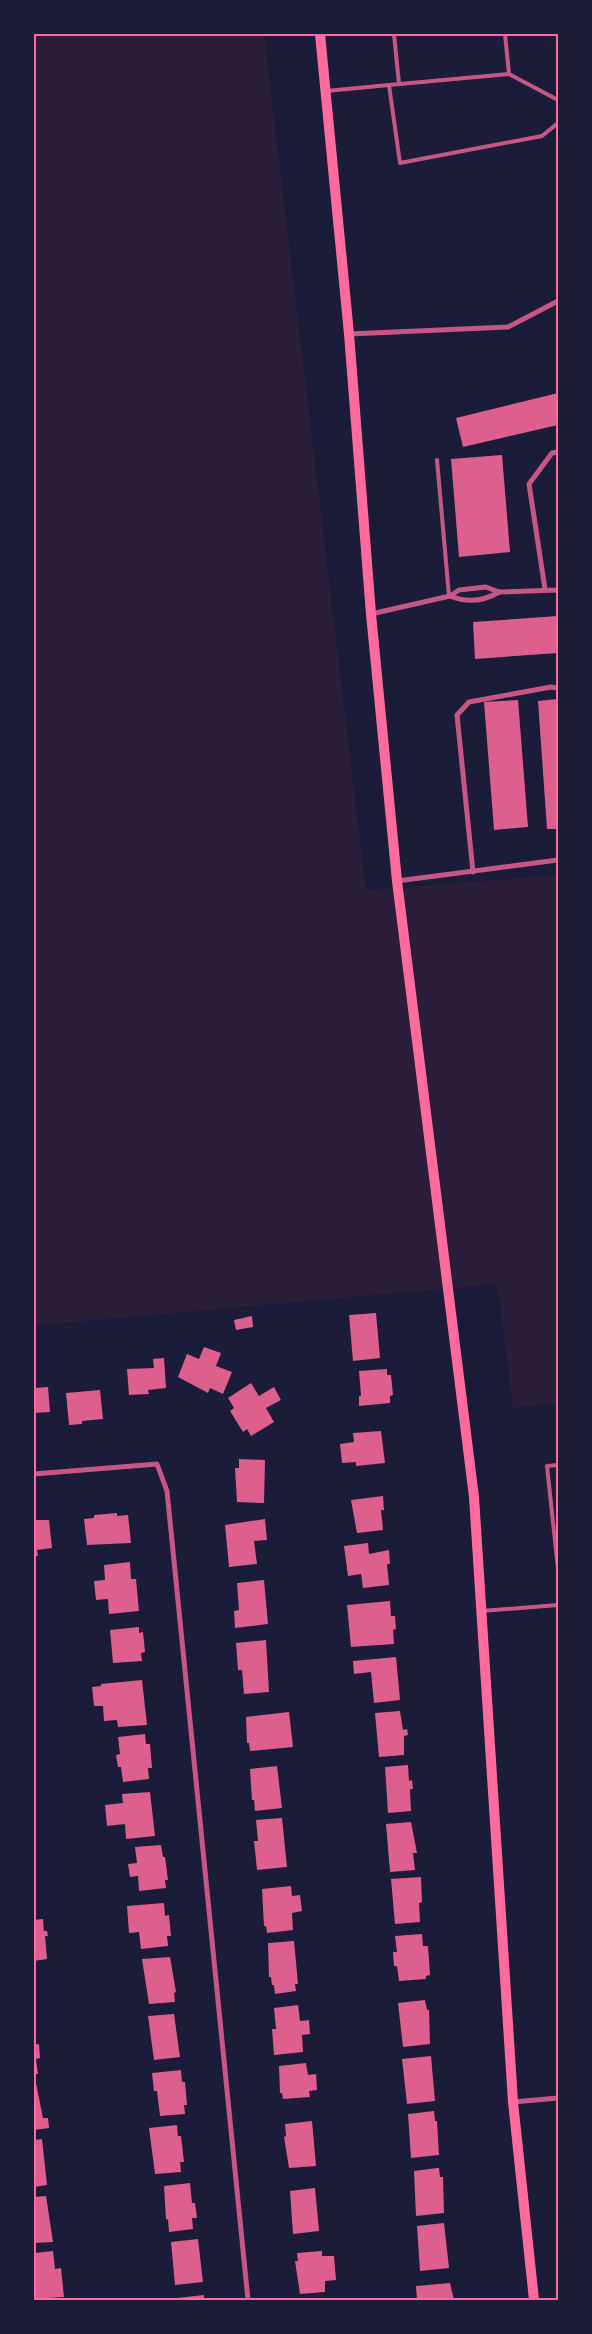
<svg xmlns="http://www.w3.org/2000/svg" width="592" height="2334" font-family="Barlow,sans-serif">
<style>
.green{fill:#2a1e3b}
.building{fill:#dd5f8e}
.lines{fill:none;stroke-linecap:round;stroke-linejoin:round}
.service{stroke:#c65784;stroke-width:4}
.minor{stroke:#c65784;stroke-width:5}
.secondary{stroke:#ff6b9d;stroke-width:10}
.neatline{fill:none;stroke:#ff6b9d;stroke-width:2}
</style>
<rect width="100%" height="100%" fill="#1b1b3a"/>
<path class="green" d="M 34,34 L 264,34 L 366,890 L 558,875 L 558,1403 L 513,1408 L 497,1284 L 34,1326 Z"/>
<g class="building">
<path d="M 558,393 L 558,425 L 463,447 L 456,418 Z"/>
<path d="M 502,455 L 510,552 L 459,557 L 451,459 Z"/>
<path d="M 558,616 L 558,653 L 475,659 L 473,622 Z"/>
<path d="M 558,699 L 558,829 L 547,829 L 538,701 Z"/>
<path d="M 518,700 L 528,827 L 494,830 L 484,702 Z"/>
<path d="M 376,1313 L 380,1358 L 353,1361 L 349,1315 Z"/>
<path d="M 252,1316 L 253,1327 L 236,1330 L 234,1320 Z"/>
<path d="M 204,1347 L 221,1353 L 216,1366 L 232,1372 L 223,1394 L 210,1388 L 208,1393 L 178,1377 L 187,1354 L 199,1359 Z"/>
<path d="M 164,1358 L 166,1388 L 148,1390 L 149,1394 L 129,1395 L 127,1369 L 154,1368 L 153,1359 Z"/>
<path d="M 387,1369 L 387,1375 L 391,1375 L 393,1395 L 390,1396 L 390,1403 L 359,1406 L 359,1396 L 361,1396 L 359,1371 Z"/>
<path d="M 251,1383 L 259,1396 L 274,1387 L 281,1400 L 266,1408 L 274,1422 L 251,1436 L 247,1429 L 243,1432 L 230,1411 L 234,1408 L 228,1398 Z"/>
<path d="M 48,1387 L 50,1412 L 34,1413 L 34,1388 Z"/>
<path d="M 100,1390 L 103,1419 L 82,1421 L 82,1424 L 69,1425 L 66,1393 Z"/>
<path d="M 381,1431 L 385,1463 L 356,1466 L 356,1462 L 342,1463 L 340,1444 L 354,1442 L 353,1433 Z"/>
<path d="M 239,1459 L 265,1460 L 264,1503 L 237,1502 L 235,1468 L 239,1468 Z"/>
<path d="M 383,1496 L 384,1510 L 381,1510 L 383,1530 L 357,1533 L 351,1500 Z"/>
<path d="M 117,1513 L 117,1516 L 128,1515 L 131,1543 L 87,1545 L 84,1519 L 94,1518 L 94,1515 Z"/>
<path d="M 265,1519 L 267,1540 L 254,1541 L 257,1564 L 229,1567 L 225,1525 Z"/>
<path d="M 34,1520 L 49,1520 L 52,1548 L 37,1550 L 38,1556 L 34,1556 Z"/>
<path d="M 368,1543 L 369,1554 L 389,1550 L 390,1564 L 387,1564 L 389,1585 L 363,1588 L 361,1574 L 348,1576 L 344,1546 Z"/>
<path d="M 130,1562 L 131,1579 L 136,1579 L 139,1611 L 109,1614 L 108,1599 L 96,1600 L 94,1581 L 105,1580 L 104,1565 Z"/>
<path d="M 264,1580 L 268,1624 L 235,1628 L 234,1611 L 239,1610 L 237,1583 Z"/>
<path d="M 390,1601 L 391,1616 L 395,1616 L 396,1629 L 393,1630 L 394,1644 L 351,1647 L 347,1605 Z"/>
<path d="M 139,1627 L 139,1633 L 143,1632 L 145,1652 L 141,1653 L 142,1661 L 113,1663 L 110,1630 Z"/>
<path d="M 266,1640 L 269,1692 L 244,1694 L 242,1670 L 238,1670 L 236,1643 Z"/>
<path d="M 396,1657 L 400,1700 L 374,1703 L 371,1672 L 354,1674 L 353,1661 Z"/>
<path d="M 142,1680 L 147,1725 L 118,1727 L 117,1720 L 104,1721 L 103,1706 L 94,1706 L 92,1687 L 101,1686 L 101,1684 Z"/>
<path d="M 400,1711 L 403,1730 L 407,1729 L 408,1735 L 404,1736 L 404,1755 L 379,1757 L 375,1713 Z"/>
<path d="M 289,1712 L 293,1747 L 250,1751 L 249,1743 L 247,1743 L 246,1717 Z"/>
<path d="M 145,1734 L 146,1744 L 150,1744 L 152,1768 L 148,1768 L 149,1779 L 123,1782 L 121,1767 L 118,1767 L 116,1755 L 120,1754 L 118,1737 Z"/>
<path d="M 408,1765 L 409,1781 L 412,1780 L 413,1789 L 410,1789 L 411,1811 L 388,1813 L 385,1767 Z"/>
<path d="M 277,1766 L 282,1808 L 255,1811 L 254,1800 L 252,1800 L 250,1769 Z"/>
<path d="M 150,1792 L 155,1836 L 126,1839 L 125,1824 L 107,1826 L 105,1805 L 123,1803 L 122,1794 Z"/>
<path d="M 282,1818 L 287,1867 L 257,1870 L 254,1841 L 258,1841 L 256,1820 Z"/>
<path d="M 411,1822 L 417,1853 L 413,1853 L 415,1870 L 390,1872 L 386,1824 Z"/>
<path d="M 161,1845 L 163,1857 L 165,1857 L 168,1880 L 165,1880 L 166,1888 L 139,1891 L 138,1876 L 130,1877 L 128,1864 L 137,1863 L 135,1847 Z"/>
<path d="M 421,1877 L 422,1902 L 419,1903 L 420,1922 L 395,1924 L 391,1879 Z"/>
<path d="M 291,1886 L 292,1896 L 300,1895 L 302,1911 L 292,1913 L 293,1930 L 267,1933 L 266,1926 L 264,1926 L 262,1889 Z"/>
<path d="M 164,1903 L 165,1916 L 169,1915 L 171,1936 L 167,1936 L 168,1946 L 141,1949 L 139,1932 L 129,1933 L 127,1906 Z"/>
<path d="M 43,1919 L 44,1931 L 47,1931 L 48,1936 L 45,1936 L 47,1959 L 34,1961 L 34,1920 Z"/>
<path d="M 422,1934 L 423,1946 L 428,1946 L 430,1975 L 426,1976 L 426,1979 L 399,1981 L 397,1966 L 394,1966 L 393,1952 L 397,1952 L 395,1936 Z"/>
<path d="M 294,1941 L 298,1984 L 295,1984 L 296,1991 L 275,1994 L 274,1985 L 272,1985 L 271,1977 L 269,1977 L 268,1943 Z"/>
<path d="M 170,1957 L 176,1992 L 174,1993 L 175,2002 L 149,2004 L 142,1959 Z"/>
<path d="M 425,2000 L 427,2010 L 429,2010 L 430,2044 L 403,2047 L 398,2003 Z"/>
<path d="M 298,2005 L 300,2021 L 309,2020 L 310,2034 L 302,2035 L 303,2052 L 274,2055 L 272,2029 L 276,2029 L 274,2008 Z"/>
<path d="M 174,2014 L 180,2057 L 154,2060 L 148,2016 Z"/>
<path d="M 39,2044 L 40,2058 L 36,2059 L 38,2074 L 34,2074 L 34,2045 Z"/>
<path d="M 431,2056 L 435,2101 L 407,2104 L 402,2059 Z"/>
<path d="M 306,2063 L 308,2075 L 316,2074 L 317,2090 L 309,2091 L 310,2097 L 283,2099 L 282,2093 L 280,2093 L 279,2066 Z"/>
<path d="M 181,2070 L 182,2082 L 185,2082 L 187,2105 L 184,2105 L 185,2114 L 160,2116 L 157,2091 L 154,2091 L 152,2073 Z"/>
<path d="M 34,2083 L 36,2083 L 43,2118 L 48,2118 L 49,2128 L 34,2130 Z"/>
<path d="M 434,2111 L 435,2121 L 437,2121 L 439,2155 L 411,2158 L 408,2114 Z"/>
<path d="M 312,2121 L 316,2166 L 289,2168 L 284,2137 L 286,2136 L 285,2124 Z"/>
<path d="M 177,2125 L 178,2136 L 181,2136 L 184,2162 L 180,2162 L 181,2172 L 155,2174 L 149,2128 Z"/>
<path d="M 42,2139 L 47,2185 L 34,2187 L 34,2140 Z"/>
<path d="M 437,2168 L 439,2168 L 440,2177 L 443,2177 L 444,2213 L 416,2216 L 414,2171 Z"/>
<path d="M 190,2183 L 192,2203 L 195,2203 L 197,2218 L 192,2218 L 193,2229 L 169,2232 L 168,2219 L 166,2220 L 164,2186 Z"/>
<path d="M 315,2188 L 319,2231 L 293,2234 L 290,2191 Z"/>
<path d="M 46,2196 L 53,2242 L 34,2243 L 34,2197 Z"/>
<path d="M 444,2223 L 449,2268 L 420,2271 L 417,2226 Z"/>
<path d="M 198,2239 L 203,2282 L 175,2285 L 171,2242 Z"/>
<path d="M 53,2251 L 55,2269 L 61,2268 L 64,2297 L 34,2299 L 34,2253 Z"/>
<path d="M 322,2251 L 322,2256 L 334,2256 L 336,2280 L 325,2281 L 325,2292 L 300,2294 L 295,2261 L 298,2261 L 297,2253 Z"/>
<path d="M 450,2283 L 454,2300 L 417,2300 L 416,2286 Z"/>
<path d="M 204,2295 L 204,2300 L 177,2300 L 177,2298 Z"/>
</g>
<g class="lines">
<g class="service">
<path d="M 394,34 L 399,84"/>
<path d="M 509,74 L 558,100"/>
<path d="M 389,85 L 509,74 L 505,34"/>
<path d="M 326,91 L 389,85 L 400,163 L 542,136 L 558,123"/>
<path d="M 437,460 L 449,596"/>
<path d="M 558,1465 L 547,1466 L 558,1569"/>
<path d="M 481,1611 L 558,1605"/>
</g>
<g class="minor">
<path d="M 349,334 L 508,327 L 558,301"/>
<path d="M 545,589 L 529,484 L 552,453 L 558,452"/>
<path d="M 450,596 C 467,603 484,601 499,592"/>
<path d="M 371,614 L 450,596 L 459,590 L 486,587 L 499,592 L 558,590"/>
<path d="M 473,872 L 457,715 L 469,702 L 551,687 L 558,688"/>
<path d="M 397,881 L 558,860"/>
<path d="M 34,1474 L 157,1464 L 167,1491 L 248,2300"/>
<path d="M 513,2102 L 558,2098"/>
</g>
<path class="secondary" d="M 320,34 L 349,334 L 371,614 L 397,881 L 474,1497 L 513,2102 L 534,2300"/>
</g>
<rect width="592" height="2334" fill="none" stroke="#1b1b3a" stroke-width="70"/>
<rect x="35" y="35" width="522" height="2264" class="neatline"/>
</svg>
